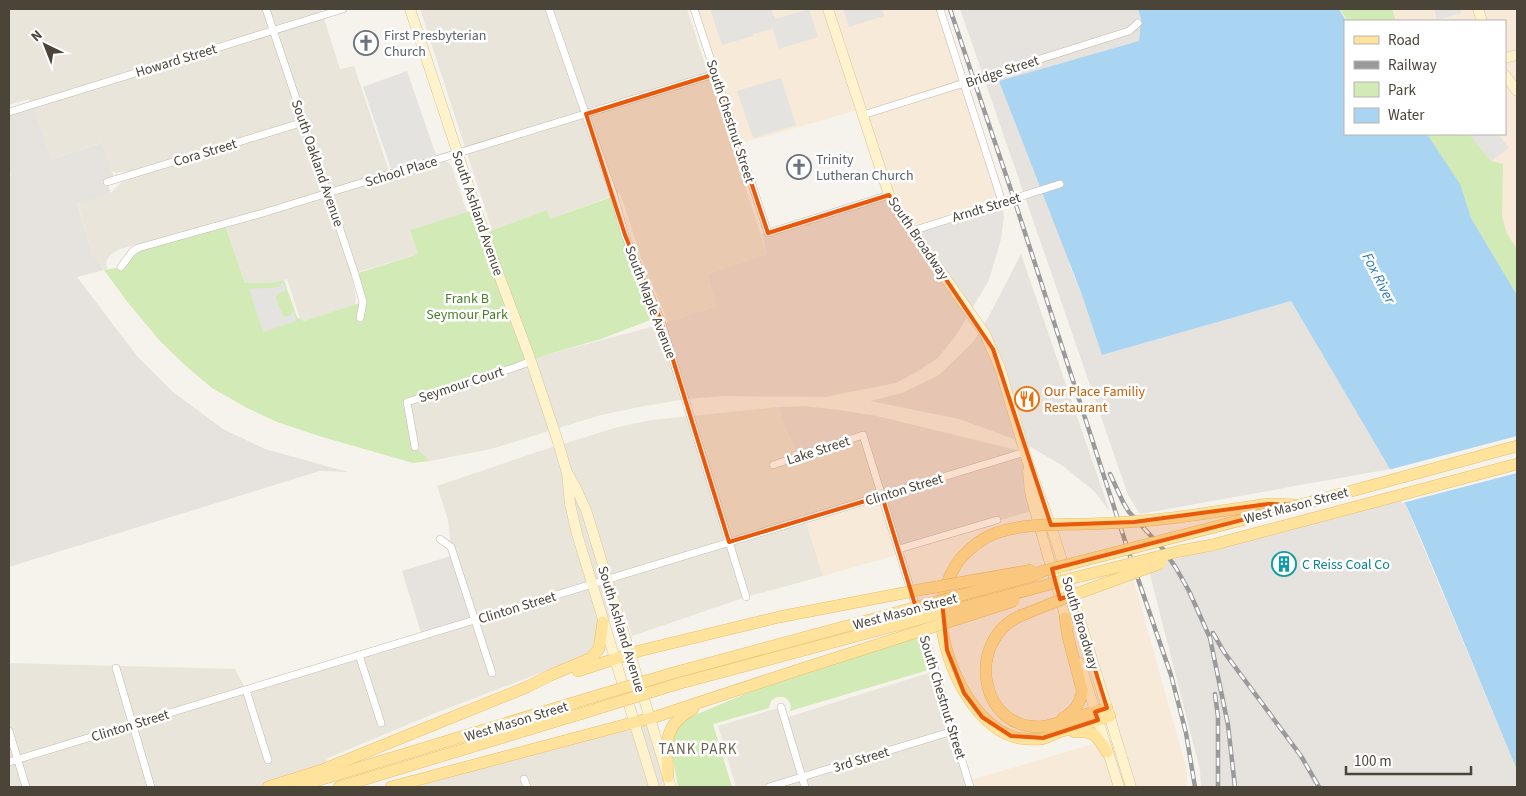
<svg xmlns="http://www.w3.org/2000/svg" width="1526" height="796" font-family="'Source Sans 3',sans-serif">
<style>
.residential{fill:#eae5da}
.commercial{fill:#f7ead8}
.industrial{fill:#e6e2dd}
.green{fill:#d2eab5}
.parking{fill:#e5e3e0}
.water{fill:#a9d4f2}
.pier{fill:#f6f3ec}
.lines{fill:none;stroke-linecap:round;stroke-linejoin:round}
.street-casing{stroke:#c2bbae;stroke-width:8}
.secondary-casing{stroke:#d6c79b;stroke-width:11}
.primary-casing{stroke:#e6c16a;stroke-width:12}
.street{stroke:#fff;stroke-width:7}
.secondary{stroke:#fff3cd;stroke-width:10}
.primary{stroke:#ffe39c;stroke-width:11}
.rail-casing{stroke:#9a9a9a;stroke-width:4.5}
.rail{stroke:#fff;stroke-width:2.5;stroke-dasharray:8;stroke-linecap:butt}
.primary-bridge-casing{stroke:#e6c16a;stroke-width:12;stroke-linecap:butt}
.primary-bridge{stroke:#ffe39c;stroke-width:11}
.marked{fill:#e8590c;fill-opacity:0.2;stroke:#e8590c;stroke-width:4;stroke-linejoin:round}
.labels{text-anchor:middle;stroke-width:5;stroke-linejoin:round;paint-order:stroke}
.worship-label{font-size:14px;fill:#5b616d;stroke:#fff;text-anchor:start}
.street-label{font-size:14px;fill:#4b4439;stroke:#fff}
.park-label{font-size:14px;fill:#4a7f2a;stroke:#fff}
.food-label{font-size:14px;fill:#c56008;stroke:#fff;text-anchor:start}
.culture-label{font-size:14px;fill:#0d838f;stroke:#fff;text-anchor:start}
.water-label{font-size:15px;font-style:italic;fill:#2e7ab2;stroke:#fff}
.neighbourhood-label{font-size:15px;letter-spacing:1px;fill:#6e6250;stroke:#fff}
</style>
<rect width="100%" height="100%" fill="#f6f3ec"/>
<g class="residential">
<path d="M 9,9 L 321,9 L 340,69 L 354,66 L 391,177 L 442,162 L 448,162 L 452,167 L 467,212 L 410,230 L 418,254 L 351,274 L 356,297 L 355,305 L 304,321 L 300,319 L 287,279 L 269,283 L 245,283 L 224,221 L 120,249 L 110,255 L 106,262 L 107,269 L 104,270 L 92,253 L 77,202 L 111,193 L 122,182 L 129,180 L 127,171 L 116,173 L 112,171 L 101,143 L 52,159 L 29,99 L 9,105 Z"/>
<path d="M 420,9 L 687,9 L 767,254 L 707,274 L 716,306 L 668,322 L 642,260 L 620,193 L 550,219 L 547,210 L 492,230 Z"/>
<path d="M 662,324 L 686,399 L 639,407 L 601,415 L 491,449 L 430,461 L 415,447 L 407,402 L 523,364 L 549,354 Z"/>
<path d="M 778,407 L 797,457 L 863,435 L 882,496 L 805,519 L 823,576 L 746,597 L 632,636 L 624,610 L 603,622 L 598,651 L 433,714 L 328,758 L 322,770 L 268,787 L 9,787 L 9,663 L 235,669 L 246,690 L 475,620 L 451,547 L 448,520 L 437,486 L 537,452 L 618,427 L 651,420 Z"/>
<path d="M 935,671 L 970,787 L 736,787 L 718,726 L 781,707 L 785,718 Z"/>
<path d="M 649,718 L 671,787 L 391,787 Z"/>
</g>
<g class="commercial">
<path d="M 694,9 L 940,9 L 1002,202 L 912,231 L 900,214 L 861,109 L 739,144 Z"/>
<path d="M 1339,9 L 1517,9 L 1517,295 L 1459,184 L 1427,134 L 1505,134 L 1505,21 L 1346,21 Z"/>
<path d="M 882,496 L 900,554 L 823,576 L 805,519 Z"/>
<path d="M 1132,574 L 1187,771 L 1187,787 L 970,787 L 968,781 L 1096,743 L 1112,740 L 1072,606 L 1111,582 Z"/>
</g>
<g class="industrial">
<path d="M 960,9 L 1138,9 L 1141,19 L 1139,41 L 1069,264 L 1082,295 L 1102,355 L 1291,301 L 1390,469 L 1140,514 L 1128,495 Z"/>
<path d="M 32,105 L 52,159 L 102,143 L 115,180 L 107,182 L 111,193 L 77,203 L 92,253 L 104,270 L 77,277 L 137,356 L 173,392 L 223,429 L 265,449 L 348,472 L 320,471 L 9,567 L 9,176 L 11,175 L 9,168 L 9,112 Z"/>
<path d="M 889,195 L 912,230 L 1002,202 L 1004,217 L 1001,239 L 989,280 L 957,334 L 938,358 L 915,373 L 896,383 L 825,397 L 724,396 L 686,399 L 662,324 L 716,306 L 707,274 L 767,254 L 762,234 Z"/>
<path d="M 1021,254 L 1110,512 L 1095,492 L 1063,466 L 1022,442 L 959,419 L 870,401 L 902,393 L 939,375 L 973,342 L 989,316 Z"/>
<path d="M 804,406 L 839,410 L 877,416 L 1025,452 L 1042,508 L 899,549 L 863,435 L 797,457 L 778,407 Z"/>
<path d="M 1401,494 L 1517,770 L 1517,787 L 1201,787 L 1200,770 L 1148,567 L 1182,557 L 1212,545 Z"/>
<path d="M 454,555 L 475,620 L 422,636 L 402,571 Z"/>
</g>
<g class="green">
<path d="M 1340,9 L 1392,9 L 1396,21 L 1348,21 Z"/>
<path d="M 1427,134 L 1469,134 L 1491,161 L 1503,164 L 1502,217 L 1507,234 L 1517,249 L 1517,295 L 1471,218 L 1459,184 Z"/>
<path d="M 614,196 L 640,274 L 653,319 L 601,339 L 549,354 L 523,364 L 407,401 L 415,447 L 430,461 L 413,463 L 319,436 L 277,422 L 247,408 L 212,388 L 187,367 L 160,341 L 129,304 L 104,270 L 121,267 L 132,252 L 225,225 L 245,283 L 269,283 L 284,280 L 297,317 L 304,321 L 363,302 L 355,274 L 418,254 L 410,230 L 470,211 L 479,235 L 547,210 L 550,219 Z"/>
<path d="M 918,637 L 928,669 L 925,671 L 790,711 L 791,705 C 787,696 779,694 771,701 L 769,708 L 713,724 L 732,787 L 678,787 L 671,747 L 674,731 L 688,718 L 757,689 Z"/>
</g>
<g class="parking">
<path d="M 710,9 L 771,9 L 775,19 L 809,9 L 818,37 L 779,49 L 772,27 L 771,29 L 753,34 L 753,36 L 722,45 Z"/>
<path d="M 843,9 L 882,9 L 884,16 L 849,27 Z"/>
<path d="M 1434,9 L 1460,9 L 1461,13 L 1437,20 Z"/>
<path d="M 407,71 L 436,155 L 391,169 L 363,87 Z"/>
<path d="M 781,78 L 796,125 L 753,138 L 737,91 Z"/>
<path d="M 1469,134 L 1498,134 L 1509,148 L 1491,161 Z"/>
<path d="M 283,281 L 287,292 L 283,291 L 277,294 L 276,297 L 277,301 L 284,317 L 291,315 L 293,309 L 296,321 L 263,332 L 249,289 L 279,287 Z"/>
</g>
<path class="water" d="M 1138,9 L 1339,9 L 1346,21 L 1345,21 L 1345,134 L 1427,134 L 1460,184 L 1471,218 L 1517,295 L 1517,770 L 1421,539 L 1390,469 L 1291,301 L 1102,355 L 1082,295 L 999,81 L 1139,41 L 1141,19 Z"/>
<path class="pier" d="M 1517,436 L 1517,473 L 1402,503 L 1388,470 Z"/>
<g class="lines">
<defs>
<g id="street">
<path d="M 266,9 L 355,274 L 363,302 L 360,318"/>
<path d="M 549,9 L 614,196 L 625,235 L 661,321 L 746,597"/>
<path d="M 694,9 L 768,233 L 889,195"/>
<path d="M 940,9 L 1002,202"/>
<path d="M 9,112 L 343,9"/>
<path d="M 863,115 L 1129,31 L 1138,23"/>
<path d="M 107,182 L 304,122"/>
<path d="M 912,231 L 1060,184"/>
<path d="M 121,267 L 132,252 L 138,248 L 263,213 L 715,74"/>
<path d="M 415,447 L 407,402 L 516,367 L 531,361"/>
<path d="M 773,465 L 863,435 L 917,610"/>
<path d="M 440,539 L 451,547 L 492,673"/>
<path d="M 899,549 L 997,520"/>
<path d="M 922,627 L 970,787"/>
<path d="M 359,655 L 381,723"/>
<path d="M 116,668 L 151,787"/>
<path d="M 246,690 L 268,760"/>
<path d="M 781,707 L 805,787"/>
<path d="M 9,731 L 26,787"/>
<path d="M 9,762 L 1025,452"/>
<path d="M 524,779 L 527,787"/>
<path d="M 769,787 L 953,731"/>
</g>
<g id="secondary">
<path d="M 410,9 L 490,251 L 531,361 L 557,439 L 567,473 L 570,504 L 577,534 L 654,787"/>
<path d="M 828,9 L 889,195 L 900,214 L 985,334 L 1000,368 L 1027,460 L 1055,538 L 1131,787"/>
<path d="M 1478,9 L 1482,21"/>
<path d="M 1505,58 L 1517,55"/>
<path d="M 1505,75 L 1517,91"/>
<path d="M 1028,471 L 1030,492 L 1034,507 L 1068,626"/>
<path d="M 568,474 L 576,488 L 586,510 L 671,787"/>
<path d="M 1080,663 L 1119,787"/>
</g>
<g id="primary">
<path d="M 1201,514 L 1268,504 L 1300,505 L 1517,446"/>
<path d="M 1212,545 L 1517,464"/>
<path d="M 960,559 C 948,576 942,592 941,612 C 940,655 972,728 1018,738 C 1025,739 1033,740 1041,739 C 1047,738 1053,734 1059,732 C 1076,727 1093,722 1110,716"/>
<path d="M 1025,614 C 963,636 978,736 1047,726 L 1107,708"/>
<path d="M 578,671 L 639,651 L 779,617"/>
<path d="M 1063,718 C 1074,712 1081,704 1082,690 L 1068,637 L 1065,618"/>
<path d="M 1074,732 C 1094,730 1097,736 1107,752"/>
<path d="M 668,777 C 667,744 661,727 693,709"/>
<path d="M 268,787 L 322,770 L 527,687 L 551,675 L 591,658 L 599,649 L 603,622"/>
<path d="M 296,787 L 576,702"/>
<path d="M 339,787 L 580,714"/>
<path d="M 391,787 L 658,716 L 795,671"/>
</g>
</defs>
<use href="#street" class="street-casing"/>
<use href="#secondary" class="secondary-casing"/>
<use href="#primary" class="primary-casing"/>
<use href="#street" class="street"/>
<use href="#secondary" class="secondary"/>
<use href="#primary" class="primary"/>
<defs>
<g id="rail">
<path d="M 950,9 L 1014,199 L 1126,544 L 1171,675 L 1186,733 L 1195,787"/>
<path d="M 1110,474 L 1123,502 L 1129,512 L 1163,549 L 1176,568 L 1189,591 L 1210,638 L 1228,725 L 1235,787"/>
<path d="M 1213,633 L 1224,652 L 1301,756 L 1319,787"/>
<path d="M 1215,694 L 1218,717 L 1218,787"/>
</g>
</defs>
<use href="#rail" class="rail-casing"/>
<use href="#rail" class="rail"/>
<defs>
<g id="primary-bridge">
<path d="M 960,559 C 970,548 982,538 996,533 C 1025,523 1057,525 1087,524 C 1125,523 1163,520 1201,514"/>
<path d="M 1025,614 L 1065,598 L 1161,563"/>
<path d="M 779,617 L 924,589 L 1032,570"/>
<path d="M 795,671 L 1014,601"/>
<path d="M 576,702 L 673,673 L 1032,576 L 1043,571 L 1300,505"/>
<path d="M 580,714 L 677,684 L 1054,583 L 1180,551 L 1212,545"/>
</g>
</defs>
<use href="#primary-bridge" class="primary-bridge-casing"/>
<use href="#primary-bridge" class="primary-bridge"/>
</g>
<path class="marked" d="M 715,74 L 768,233 L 889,195 L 993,349 L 1051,525 L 1134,522 L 1268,504 L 1300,505 L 1052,569 L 1060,599 L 1072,595 L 1107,708 L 1095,712 L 1098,720 L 1043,738 L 1011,736 L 982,717 L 964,693 L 947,650 L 942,601 L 916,608 L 882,496 L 729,542 L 661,321 L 625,235 L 586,114 Z"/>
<defs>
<symbol id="church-ring" viewBox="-11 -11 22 22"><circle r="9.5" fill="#fff" stroke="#6b7280" stroke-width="1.5"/><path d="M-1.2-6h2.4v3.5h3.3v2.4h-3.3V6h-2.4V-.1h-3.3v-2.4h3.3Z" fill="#6b7280"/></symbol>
<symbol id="restaurant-ring" viewBox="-11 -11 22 22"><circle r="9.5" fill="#fff" stroke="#e8710a" stroke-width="1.5"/><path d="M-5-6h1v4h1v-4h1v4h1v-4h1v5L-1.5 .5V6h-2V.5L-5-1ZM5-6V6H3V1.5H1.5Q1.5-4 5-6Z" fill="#e8710a"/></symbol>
<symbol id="building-ring" viewBox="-11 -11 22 22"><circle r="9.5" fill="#fff" stroke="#0f9aa8" stroke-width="1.5"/><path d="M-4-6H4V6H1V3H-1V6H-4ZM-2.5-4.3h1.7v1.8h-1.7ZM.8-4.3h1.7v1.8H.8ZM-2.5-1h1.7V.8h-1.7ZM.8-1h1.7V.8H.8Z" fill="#0f9aa8"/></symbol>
</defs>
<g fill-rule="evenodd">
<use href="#church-ring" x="352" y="29" width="28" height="28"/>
<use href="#church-ring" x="785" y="153" width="28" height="28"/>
<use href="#restaurant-ring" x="1013" y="385" width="28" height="28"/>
<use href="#building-ring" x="1270" y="550" width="28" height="28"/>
</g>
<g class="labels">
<g class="worship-label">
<text x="384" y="40">First Presbyterian<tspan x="384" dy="16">Church</tspan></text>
<text x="816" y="164">Trinity<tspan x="816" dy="16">Lutheran Church</tspan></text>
</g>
<g class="street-label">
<text transform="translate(176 60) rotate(-17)" y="5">Howard Street</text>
<text transform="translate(1002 71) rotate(-18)" y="5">Bridge Street</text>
<text transform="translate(731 121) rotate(72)" y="5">South Chestnut Street</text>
<text transform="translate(205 152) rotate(-17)" y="5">Cora Street</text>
<text transform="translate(318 163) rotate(71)" y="5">South Oakland Avenue</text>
<text transform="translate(401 171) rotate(-17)" y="5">School Place</text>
<text transform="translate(986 207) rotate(-17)" y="5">Arndt Street</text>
<text transform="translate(478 213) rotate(71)" y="5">South Ashland Avenue</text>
<text transform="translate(919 238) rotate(56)" y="5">South Broadway</text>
<text transform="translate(651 302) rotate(69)" y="5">South Maple Avenue</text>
<text transform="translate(461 384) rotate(-18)" y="5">Seymour Court</text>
<text transform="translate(818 450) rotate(-18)" y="5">Lake Street</text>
<text transform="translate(904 489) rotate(-17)" y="5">Clinton Street</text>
<text transform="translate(1296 505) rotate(-15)" y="5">West Mason Street</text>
<text transform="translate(517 607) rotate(-17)" y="5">Clinton Street</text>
<text transform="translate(905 611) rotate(-15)" y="5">West Mason Street</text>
<text transform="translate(1081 623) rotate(73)" y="5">South Broadway</text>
<text transform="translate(622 629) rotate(73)" y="5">South Ashland Avenue</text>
<text transform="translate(943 697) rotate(73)" y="5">South Chestnut Street</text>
<text transform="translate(516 721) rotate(-17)" y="5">West Mason Street</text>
<text transform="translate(130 725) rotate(-17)" y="5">Clinton Street</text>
<text transform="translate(861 759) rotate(-17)" y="5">3rd Street</text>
</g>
<g class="park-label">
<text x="467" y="303">Frank B<tspan x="467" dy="16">Seymour Park</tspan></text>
</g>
<g class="food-label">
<text x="1044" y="396">Our Place Familiy<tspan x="1044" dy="16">Restaurant</tspan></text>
</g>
<g class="culture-label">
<text x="1302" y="569">C Reiss Coal Co</text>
</g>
<g class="water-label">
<text transform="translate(1379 278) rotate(63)" y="5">Fox River</text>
</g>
<g class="neighbourhood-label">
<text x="698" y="754">TANK PARK</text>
</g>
</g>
<rect width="1526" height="796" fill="none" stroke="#4b4439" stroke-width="20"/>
<rect x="1344" y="20" width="162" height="115" fill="#ffffff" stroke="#b7b4b0"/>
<rect x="1354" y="36" width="25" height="8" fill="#ffe39c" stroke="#b7b4b0"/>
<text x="1388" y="45" font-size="15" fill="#4b4439">Road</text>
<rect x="1354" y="61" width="25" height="8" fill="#9a9a9a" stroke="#b7b4b0"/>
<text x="1388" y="70" font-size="15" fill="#4b4439">Railway</text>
<rect x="1354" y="82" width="25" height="15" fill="#d2eab5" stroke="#b7b4b0"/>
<text x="1388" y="95" font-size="15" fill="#4b4439">Park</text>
<rect x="1354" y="108" width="25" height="15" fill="#a9d4f2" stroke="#b7b4b0"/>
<text x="1388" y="120" font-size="15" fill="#4b4439">Water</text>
<g transform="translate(45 45) rotate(317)" stroke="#ffffff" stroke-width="4" paint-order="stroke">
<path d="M0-4L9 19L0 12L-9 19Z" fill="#4b4439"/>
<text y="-8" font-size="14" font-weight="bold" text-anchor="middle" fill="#4b4439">N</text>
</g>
<path d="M1346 766v8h125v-8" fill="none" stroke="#4b4439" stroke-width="2.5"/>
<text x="1354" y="766" font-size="15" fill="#4b4439" stroke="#ffffff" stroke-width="4" paint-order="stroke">100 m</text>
</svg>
